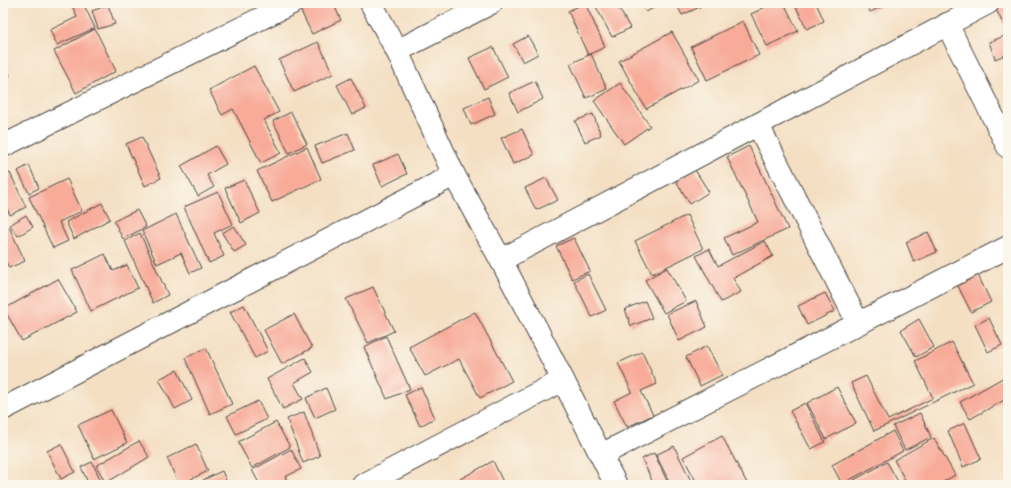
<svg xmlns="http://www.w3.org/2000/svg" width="1011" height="488" font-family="'Comic Neue',sans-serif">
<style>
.building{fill:#f8ab99}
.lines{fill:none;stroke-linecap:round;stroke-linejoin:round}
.minor-casing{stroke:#494642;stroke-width:24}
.minor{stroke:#fff;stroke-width:22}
</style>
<rect width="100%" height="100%" fill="#fbf7ec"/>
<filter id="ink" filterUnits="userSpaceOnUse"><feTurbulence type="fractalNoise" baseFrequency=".025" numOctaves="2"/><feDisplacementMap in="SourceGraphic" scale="8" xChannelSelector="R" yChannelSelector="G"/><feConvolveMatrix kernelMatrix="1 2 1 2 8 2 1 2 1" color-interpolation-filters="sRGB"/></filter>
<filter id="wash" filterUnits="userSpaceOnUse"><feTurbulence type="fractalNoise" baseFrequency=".012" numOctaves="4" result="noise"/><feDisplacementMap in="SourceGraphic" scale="16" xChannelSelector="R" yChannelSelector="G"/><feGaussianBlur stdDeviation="0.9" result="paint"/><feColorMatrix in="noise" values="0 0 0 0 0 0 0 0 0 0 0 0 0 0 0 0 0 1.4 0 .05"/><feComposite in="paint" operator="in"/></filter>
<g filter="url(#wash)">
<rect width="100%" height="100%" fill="#f4dfc3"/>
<g id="blocks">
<g class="building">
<path d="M 71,3 L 83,3 L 95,28 L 57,45 L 50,30 L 77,17 Z"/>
<path d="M 303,3 L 333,3 L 341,20 L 312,34 L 298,5 Z"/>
<path d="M 585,3 L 605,47 L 588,55 L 568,11 Z"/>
<path d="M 594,3 L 616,3 L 630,28 L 612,37 Z"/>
<path d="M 641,3 L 663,3 L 646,12 Z"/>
<path d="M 676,3 L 698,3 L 700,7 L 682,15 Z"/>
<path d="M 774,3 L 784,3 L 798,31 L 767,46 L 751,14 Z"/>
<path d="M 794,3 L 816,3 L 824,21 L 807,29 Z"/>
<path d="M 866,3 L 891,3 L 870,12 Z"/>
<path d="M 1003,3 L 1008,3 L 1008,27 L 1005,28 L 995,7 Z"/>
<path d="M 108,5 L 115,24 L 98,29 L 92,11 Z"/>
<path d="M 743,21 L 759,55 L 707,80 L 691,47 Z"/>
<path d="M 95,29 L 116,71 L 76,93 L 54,51 Z"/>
<path d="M 672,32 L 699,80 L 646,109 L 619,61 Z"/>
<path d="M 1007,35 L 1008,54 L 995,59 L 989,42 Z"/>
<path d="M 528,36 L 538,54 L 523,62 L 513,44 Z"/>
<path d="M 318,42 L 333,74 L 294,92 L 279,60 Z"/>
<path d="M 493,47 L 508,77 L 484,89 L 469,58 Z"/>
<path d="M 591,54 L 607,89 L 586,98 L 570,64 Z"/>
<path d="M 3,62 L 10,76 L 3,79 Z"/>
<path d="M 254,66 L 279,112 L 264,120 L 281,153 L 261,163 L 233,109 L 222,115 L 209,90 Z"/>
<path d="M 351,78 L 366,108 L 352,115 L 337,85 Z"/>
<path d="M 535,81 L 543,99 L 518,112 L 509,93 Z"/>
<path d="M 620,83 L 650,126 L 624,144 L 594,101 Z"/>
<path d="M 488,97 L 495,114 L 471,125 L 464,108 Z"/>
<path d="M 291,112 L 307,144 L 289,153 L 273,121 Z"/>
<path d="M 593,114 L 601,135 L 585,142 L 575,121 Z"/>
<path d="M 522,129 L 534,155 L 513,164 L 501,138 Z"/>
<path d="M 348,133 L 355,150 L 322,163 L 315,146 Z"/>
<path d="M 142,137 L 161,178 L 145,186 L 126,144 Z"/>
<path d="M 216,146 L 226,164 L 207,175 L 214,187 L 198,196 L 181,166 Z"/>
<path d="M 749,146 L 788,229 L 732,255 L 724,238 L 758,222 L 727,157 Z"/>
<path d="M 307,147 L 321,179 L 272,202 L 257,171 Z"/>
<path d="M 398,154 L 407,174 L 382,186 L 373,165 Z"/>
<path d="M 29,165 L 39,188 L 29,193 L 18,171 Z"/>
<path d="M 695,170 L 709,192 L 690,204 L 676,181 Z"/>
<path d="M 10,173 L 26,207 L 10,215 L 3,200 L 3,176 Z"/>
<path d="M 546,178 L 558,200 L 536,210 L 525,188 Z"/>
<path d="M 67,179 L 82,211 L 59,222 L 68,241 L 53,248 L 29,197 Z"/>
<path d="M 244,180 L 260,213 L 241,223 L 225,188 Z"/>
<path d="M 218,192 L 233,224 L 214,233 L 224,256 L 209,263 L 184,207 Z"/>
<path d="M 102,203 L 110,219 L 74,239 L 66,222 Z"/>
<path d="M 3,206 L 7,213 L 3,215 Z"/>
<path d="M 137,210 L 146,227 L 123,239 L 114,221 Z"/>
<path d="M 176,214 L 201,268 L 190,273 L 181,253 L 157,264 L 142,231 Z"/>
<path d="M 26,215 L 33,227 L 18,236 L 10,225 Z"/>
<path d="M 687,215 L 703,249 L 652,274 L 635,241 Z"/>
<path d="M 234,226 L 246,245 L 234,252 L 222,233 Z"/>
<path d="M 9,227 L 25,261 L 9,268 L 6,262 L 3,263 L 3,230 Z"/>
<path d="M 928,232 L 937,252 L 914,262 L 906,242 Z"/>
<path d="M 140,233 L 168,295 L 153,303 L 125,241 Z"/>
<path d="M 574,238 L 590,271 L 572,279 L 556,246 Z"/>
<path d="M 765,241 L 773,256 L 733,278 L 741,292 L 721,302 L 696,256 L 709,249 L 718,266 Z"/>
<path d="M 105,254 L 113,271 L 127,265 L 138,288 L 91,311 L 72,270 Z"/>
<path d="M 667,268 L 686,301 L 664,313 L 645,280 Z"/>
<path d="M 976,271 L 991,302 L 971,312 L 956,282 Z"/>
<path d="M 588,274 L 606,310 L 592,317 L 574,281 Z"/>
<path d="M 58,279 L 77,312 L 22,341 L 4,309 Z"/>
<path d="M 373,287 L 394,331 L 368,343 L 346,299 Z"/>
<path d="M 825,293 L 835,311 L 807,325 L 798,306 Z"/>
<path d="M 645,301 L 652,318 L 631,326 L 625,309 Z"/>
<path d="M 696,301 L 707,327 L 679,341 L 667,314 Z"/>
<path d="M 244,305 L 268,351 L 255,358 L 230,312 Z"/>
<path d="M 475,312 L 512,381 L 480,398 L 459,359 L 425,376 L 409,347 Z"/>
<path d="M 294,314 L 312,348 L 282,364 L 264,330 Z"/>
<path d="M 989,318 L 1002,345 L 988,352 L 975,325 Z"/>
<path d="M 919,319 L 934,347 L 916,357 L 901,330 Z"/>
<path d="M 386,336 L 410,389 L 387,399 L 364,347 Z"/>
<path d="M 952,342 L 973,383 L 874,431 L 851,383 L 866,376 L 888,420 L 933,398 L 915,361 Z"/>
<path d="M 707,346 L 722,375 L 700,386 L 686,357 Z"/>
<path d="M 206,348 L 232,404 L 210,414 L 185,358 Z"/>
<path d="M 642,352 L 657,384 L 641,391 L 653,415 L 627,427 L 614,401 L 632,392 L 618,363 Z"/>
<path d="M 305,358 L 313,372 L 294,383 L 303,399 L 283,409 L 267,379 Z"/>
<path d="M 177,370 L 192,400 L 175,409 L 159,379 Z"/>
<path d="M 1008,375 L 1008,398 L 970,419 L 960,402 Z"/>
<path d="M 421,387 L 435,418 L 420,426 L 405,395 Z"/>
<path d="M 837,387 L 856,423 L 826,439 L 807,403 Z"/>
<path d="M 326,388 L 335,409 L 315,418 L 306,398 Z"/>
<path d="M 258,401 L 267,419 L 236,434 L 227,416 Z"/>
<path d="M 805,403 L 825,442 L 811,449 L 790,411 Z"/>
<path d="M 111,410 L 127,443 L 94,459 L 78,425 Z"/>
<path d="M 304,412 L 320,456 L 303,463 L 287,419 Z"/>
<path d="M 920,413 L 931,437 L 905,450 L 893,426 Z"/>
<path d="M 276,422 L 290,447 L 252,468 L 238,442 Z"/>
<path d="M 965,423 L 981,459 L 963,467 L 948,431 Z"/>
<path d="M 893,431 L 903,451 L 842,484 L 832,465 Z"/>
<path d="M 722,436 L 748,485 L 698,485 L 683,457 Z"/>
<path d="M 934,438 L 955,475 L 938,485 L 908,485 L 894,460 Z"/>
<path d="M 139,441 L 149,457 L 106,483 L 96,466 Z"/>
<path d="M 61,444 L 75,472 L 61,479 L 47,451 Z"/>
<path d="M 196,444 L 208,471 L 179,485 L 167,458 Z"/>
<path d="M 674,446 L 693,485 L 671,485 L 656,455 Z"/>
<path d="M 291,449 L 301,469 L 285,477 L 290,485 L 260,485 L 252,470 Z"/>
<path d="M 654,453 L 669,485 L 654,485 L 642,459 Z"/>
<path d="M 493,461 L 503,482 L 497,485 L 449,485 Z"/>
<path d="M 92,462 L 101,481 L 92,485 L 89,485 L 81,467 Z"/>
<path d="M 887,462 L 900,485 L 856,485 L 854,480 Z"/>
<path d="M 222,471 L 228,485 L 205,485 L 203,480 Z"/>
<path d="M 59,480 L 62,485 L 51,485 Z"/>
</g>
</g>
</g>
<g filter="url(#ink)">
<use href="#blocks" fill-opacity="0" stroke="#494642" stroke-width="1"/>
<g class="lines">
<defs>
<g id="minor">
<path d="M 371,3 L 397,51 L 454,175 L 501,260 L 563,380 L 616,485"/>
<path d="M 947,24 L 1008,147"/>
<path d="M 397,51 L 491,3"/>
<path d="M 758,125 L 858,323"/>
<path d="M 3,146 L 292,3"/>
<path d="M 501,260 L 988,3"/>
<path d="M 3,409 L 454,175"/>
<path d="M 601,455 L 1008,247"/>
<path d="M 363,485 L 563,380"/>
</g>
</defs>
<use href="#minor" class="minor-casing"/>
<use href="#minor" class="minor"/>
</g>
</g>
<rect width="1011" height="488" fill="none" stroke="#fbf7ec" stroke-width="16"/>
</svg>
